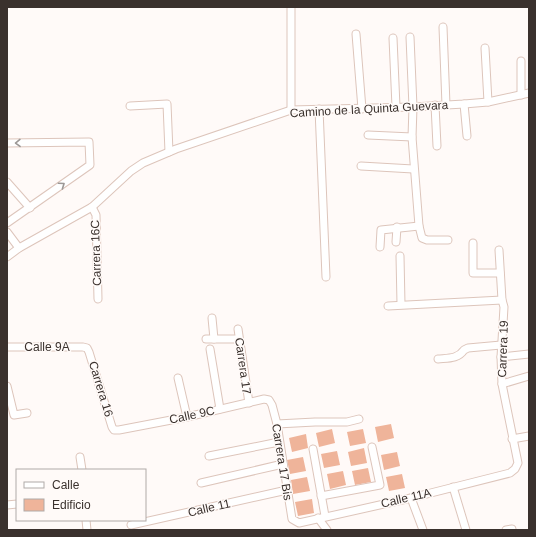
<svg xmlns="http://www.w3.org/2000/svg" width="536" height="537" font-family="Arial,sans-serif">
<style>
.building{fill:#efb49a}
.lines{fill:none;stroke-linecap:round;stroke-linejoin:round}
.minor-casing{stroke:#ddc5bb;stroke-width:9}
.minor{stroke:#fff;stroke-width:7}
.oneway{stroke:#9c9896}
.labels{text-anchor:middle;stroke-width:3;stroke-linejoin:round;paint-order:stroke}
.street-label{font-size:12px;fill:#3a312d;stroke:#fffaf8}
</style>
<rect width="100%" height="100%" fill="#fffaf8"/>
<g class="building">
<path d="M 391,424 L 394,438 L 378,442 L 375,427 Z"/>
<path d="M 332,429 L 335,443 L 319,447 L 316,433 Z"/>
<path d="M 363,429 L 366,443 L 350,446 L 347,432 Z"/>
<path d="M 306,434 L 308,448 L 292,452 L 289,438 Z"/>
<path d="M 364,448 L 367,463 L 351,466 L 348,452 Z"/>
<path d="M 337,451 L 340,465 L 324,468 L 321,454 Z"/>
<path d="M 397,452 L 400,466 L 384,470 L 381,455 Z"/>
<path d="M 303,457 L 306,471 L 290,474 L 287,460 Z"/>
<path d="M 368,468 L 371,482 L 355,485 L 352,471 Z"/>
<path d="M 343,471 L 346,485 L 330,489 L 327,474 Z"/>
<path d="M 402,474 L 405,488 L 389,491 L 386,477 Z"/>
<path d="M 307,477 L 310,491 L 293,494 L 291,480 Z"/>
<path d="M 312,499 L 314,513 L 298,516 L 295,502 Z"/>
</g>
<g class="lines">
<defs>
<g id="minor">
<path d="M 443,27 L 446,105"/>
<path d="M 356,34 L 362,109"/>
<path d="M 410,37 L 413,107 L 412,137 L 419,226 L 422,238 L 427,240 L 448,240"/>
<path d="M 393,38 L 396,107"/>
<path d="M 485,48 L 488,102"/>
<path d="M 521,95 L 521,61"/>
<path d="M 464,104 L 467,136"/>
<path d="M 435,105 L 437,146"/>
<path d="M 130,106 L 167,104 L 169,152"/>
<path d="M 319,109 L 326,277"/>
<path d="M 291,110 L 291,7"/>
<path d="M 368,135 L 412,137"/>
<path d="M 7,143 L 89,142 L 90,165 L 7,223"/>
<path d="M 361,166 L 413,169"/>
<path d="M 7,182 L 30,208"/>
<path d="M 92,207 L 96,215 L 98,299"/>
<path d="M 7,232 L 19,248"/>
<path d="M 396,242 L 397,227"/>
<path d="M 473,243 L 473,273 L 500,273"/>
<path d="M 380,247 L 381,230 L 419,226"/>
<path d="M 400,256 L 401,304"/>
<path d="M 7,257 L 19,248 L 92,207 L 131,171 L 143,163 L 176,149 L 291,110 L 413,107 L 464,104 L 488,102 L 529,93"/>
<path d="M 388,306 L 502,300"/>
<path d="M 212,318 L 214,339"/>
<path d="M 238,329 L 249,403"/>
<path d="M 206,339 L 239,339"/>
<path d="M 7,347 L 83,347 L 87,348 L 89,352 L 112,427 L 114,430 L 119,430 L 187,417 L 264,399 L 269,400 L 272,405 L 277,424 L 292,519 L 299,523 L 411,498 L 510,473 L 515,469 L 518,463 L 502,384 L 501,357 L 504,307 L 502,300 L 499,250"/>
<path d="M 210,349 L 220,409"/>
<path d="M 501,357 L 529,354"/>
<path d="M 438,359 C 448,358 458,359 464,350 L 468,348 L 501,345"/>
<path d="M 178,378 L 187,417"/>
<path d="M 502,384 L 529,376"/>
<path d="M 7,386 L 14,415 L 27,413"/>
<path d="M 277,424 L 315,422 L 347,422 L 359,419"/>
<path d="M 512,439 L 529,436"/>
<path d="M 313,449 L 325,516"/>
<path d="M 209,456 L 279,442"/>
<path d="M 80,457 L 82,470"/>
<path d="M 201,483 L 283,464"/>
<path d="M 453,487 L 466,530"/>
<path d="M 321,496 L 380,485 L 372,447"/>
<path d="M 411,498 L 423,530"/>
<path d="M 7,505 L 17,504"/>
<path d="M 318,518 L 327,530"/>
<path d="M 86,520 L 87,530"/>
<path d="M 131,525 L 287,490"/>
<path d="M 506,530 L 512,529"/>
</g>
</defs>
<use href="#minor" class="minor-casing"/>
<use href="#minor" class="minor"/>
</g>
<defs><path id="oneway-chevron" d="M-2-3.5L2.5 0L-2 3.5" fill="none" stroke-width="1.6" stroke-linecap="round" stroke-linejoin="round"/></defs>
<g class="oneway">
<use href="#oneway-chevron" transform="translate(18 143) rotate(179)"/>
<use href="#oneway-chevron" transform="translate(62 185) rotate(-35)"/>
</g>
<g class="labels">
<g class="street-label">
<text transform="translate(369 109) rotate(-3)" y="4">Camino de la Quinta Guevara</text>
<text transform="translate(96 253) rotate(-92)" y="4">Carrera 16C</text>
<text x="47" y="351">Calle 9A</text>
<text transform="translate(503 349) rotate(-88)" y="4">Carrera 19</text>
<text transform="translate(243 366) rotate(82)" y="4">Carrera 17</text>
<text transform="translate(101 389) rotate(73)" y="4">Carrera 16</text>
<text transform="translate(192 415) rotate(-12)" y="4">Calle 9C</text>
<text transform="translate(282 462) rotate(81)" y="4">Carrera 17 Bis</text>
<text transform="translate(406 498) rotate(-13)" y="4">Calle 11A</text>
<text transform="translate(209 508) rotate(-13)" y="4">Calle 11</text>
</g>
</g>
<rect width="536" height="537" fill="none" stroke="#3a312d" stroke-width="16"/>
<rect x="16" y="469" width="130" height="52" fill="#fffaf8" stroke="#b0aaa7"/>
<rect x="24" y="482" width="20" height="6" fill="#ffffff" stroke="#b0aaa7"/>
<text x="52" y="489" font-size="12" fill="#3a312d">Calle</text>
<rect x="24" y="499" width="20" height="12" fill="#efb49a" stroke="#b0aaa7"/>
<text x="52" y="509" font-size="12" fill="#3a312d">Edificio</text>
</svg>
